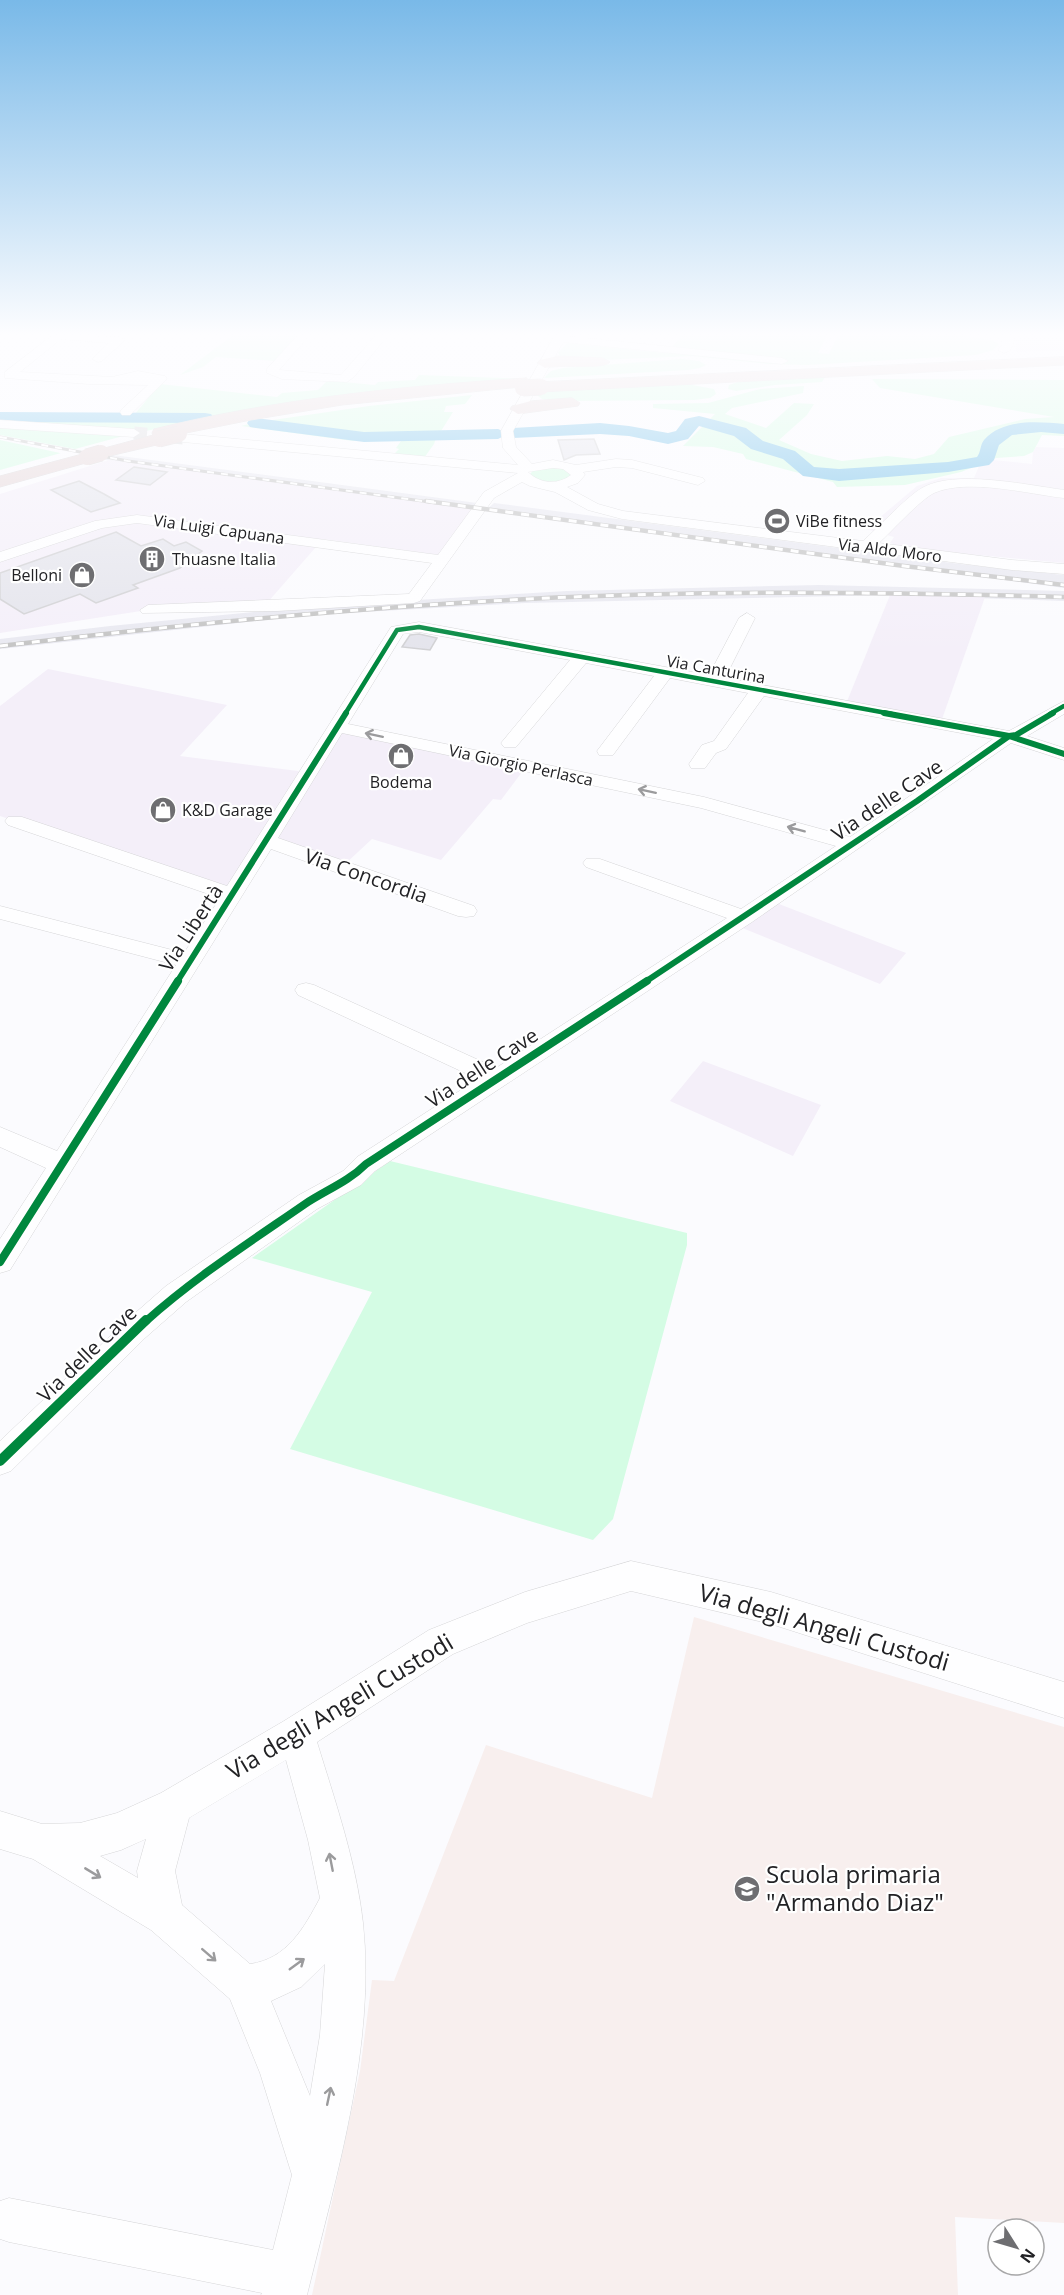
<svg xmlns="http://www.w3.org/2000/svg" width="1064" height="2295" font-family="'Open Sans',sans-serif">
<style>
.built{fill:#e9e9f1}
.industrial{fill:#f4eff9}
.education{fill:#f8efee}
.green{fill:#d4fce4}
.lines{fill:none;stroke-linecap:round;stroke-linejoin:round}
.river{fill:#74c0e9;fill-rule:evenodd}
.building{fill:#e4e4ec;stroke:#d1d1d4;stroke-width:1.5}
.minor-tunnel{stroke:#dadadd;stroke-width:13;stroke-dasharray:13 6;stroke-linecap:butt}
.minor-casing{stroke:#d6d6d8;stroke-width:1}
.highway-casing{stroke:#d6d6d8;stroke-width:1}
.minor{fill:#fefeff;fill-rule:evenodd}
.highway{fill:#e5d6d8;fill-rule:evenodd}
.rail-far1-casing{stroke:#c4c4c4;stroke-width:3}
.rail-casing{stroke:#c4c4c4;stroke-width:4.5}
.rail-far1{stroke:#fff;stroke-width:2;stroke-dasharray:7;stroke-linecap:butt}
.rail{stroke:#fff;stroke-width:3;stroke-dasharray:8;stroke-linecap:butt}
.highway-bridge-casing{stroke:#d6d6d8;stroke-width:17;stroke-linecap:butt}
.highway-bridge{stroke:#e5d6d8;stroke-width:16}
.cycleway-far3-casing{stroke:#fff;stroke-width:7}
.cycleway-far2-casing{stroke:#fff;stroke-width:9}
.cycleway-far1-casing{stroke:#fff;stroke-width:11}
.cycleway-casing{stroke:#fff;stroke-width:14}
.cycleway-far3{stroke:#00873e;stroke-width:4.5}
.cycleway-far2{stroke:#00873e;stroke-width:6}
.cycleway-far1{stroke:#00873e;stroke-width:8}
.cycleway{stroke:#00873e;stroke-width:10}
.oneway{stroke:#9b9b9d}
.labels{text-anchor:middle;stroke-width:4.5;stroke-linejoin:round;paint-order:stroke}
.far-poi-label{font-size:16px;fill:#222225;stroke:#fff;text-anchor:start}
.far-street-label{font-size:16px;fill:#222225;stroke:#fff}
.street-label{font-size:20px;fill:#222225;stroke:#fff}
.near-street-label{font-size:24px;fill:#222225;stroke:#fff}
.near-poi-label{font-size:24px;fill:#222225;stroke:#fff;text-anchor:start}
</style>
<rect width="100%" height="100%" fill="#fbfbfe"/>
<g class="built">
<path d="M 113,455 L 312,481 L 477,503 L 473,509 L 99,459 Z"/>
<path d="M 494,503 L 960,564 L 1064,575 L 1064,588 L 486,510 Z"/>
<path d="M 819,585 L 1064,591 L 1064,601 L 890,595 L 525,603 L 310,615 L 0,649 L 0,639 L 110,626 L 315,606 L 567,591 Z"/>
</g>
<g class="industrial">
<path d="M 1015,335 L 1064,335 L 1064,350 L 1016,352 Z"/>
<path d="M 1036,447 L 1064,448 L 1064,563 L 905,548 L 890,543 L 894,537 L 866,529 L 917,486 L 941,478 L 974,478 L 979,466 L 993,460 L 1032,464 L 1033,452 Z"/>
<path d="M 109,460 L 473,509 L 439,555 L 323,539 L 267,603 L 160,608 L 0,633 L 0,494 Z"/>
<path d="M 890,595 L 985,597 L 941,722 L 846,704 Z"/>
<path d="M 48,669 L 227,705 L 180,756 L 306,772 L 231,893 L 0,816 L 0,706 Z"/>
<path d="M 339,729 L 525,768 L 501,800 L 493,799 L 441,860 L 372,839 L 344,865 L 271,840 Z"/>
<path d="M 766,899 L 906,953 L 880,984 L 730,923 Z"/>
<path d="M 703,1061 L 821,1105 L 793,1156 L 670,1101 Z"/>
</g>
<path class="education" d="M 694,1617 L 1064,1727 L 1064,2223 L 955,2217 L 958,2295 L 312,2295 L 360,2071 L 372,1980 L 394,1981 L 486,1745 L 652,1798 Z"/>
<g class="green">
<path d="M 233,335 L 300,335 L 275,361 L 216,357 L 203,367 L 180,375 Z"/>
<path d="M 681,335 L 827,335 L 818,353 L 829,354 L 838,335 C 864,335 985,330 999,344 L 993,350 L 976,355 L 807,365 L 768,364 L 692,356 L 600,360 L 561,357 L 558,353 L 567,343 L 665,353 L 672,352 L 671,349 Z"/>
<path d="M 682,359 L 699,361 L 706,365 L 700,368 L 688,370 L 544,378 L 551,371 L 563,368 Z"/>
<path d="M 419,375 L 529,379 L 217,416 L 134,415 L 160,384 L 277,397 L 282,393 L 318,390 L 326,382 L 332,381 L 375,385 L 378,382 L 415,380 Z"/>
<path d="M 825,377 L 822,382 L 775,385 L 736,391 L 728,389 L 729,385 L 741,381 Z"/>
<path d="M 872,379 L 1064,380 L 1064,436 L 1042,435 L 1033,452 L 1024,456 L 996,458 L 961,472 L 905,485 L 837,487 L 833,482 L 746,459 L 743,454 L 713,447 L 683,446 L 715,414 L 653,408 L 653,404 L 708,403 L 760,389 L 804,386 L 803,393 L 732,408 L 725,414 L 766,428 L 794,403 L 814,404 L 807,415 L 779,440 L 811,454 L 842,461 L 887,456 L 915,459 L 934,454 L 949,437 L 1025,419 L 1054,417 L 880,388 Z"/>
<path d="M 687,384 L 714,389 L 716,394 L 710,398 L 694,400 L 561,401 L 542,399 L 536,394 L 536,392 Z"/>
<path d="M 472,395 L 465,404 L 446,406 L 444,412 L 453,412 L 441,431 L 427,431 L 426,434 L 420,435 L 355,435 L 266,421 L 369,406 Z"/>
<path d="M 0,419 L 140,422 L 196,420 L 146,431 L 0,421 Z"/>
<path d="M 249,424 L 360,439 L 436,438 L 434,444 L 424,458 L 393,455 L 399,449 L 396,448 L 401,441 L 353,441 L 241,426 Z"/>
<path d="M 0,426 L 127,435 L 75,449 L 0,435 Z"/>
<path d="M 0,440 L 60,453 L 61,453 L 0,470 Z"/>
<path d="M 550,467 L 569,470 L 572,478 L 549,484 L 529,476 L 533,470 Z"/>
<path d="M 390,1161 L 687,1233 L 687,1245 L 613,1519 L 593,1540 L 290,1449 L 372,1292 L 252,1258 Z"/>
</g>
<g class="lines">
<g class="river">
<path d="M 0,412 L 205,413 L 211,414 L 214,418 L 211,422 L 205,423 L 0,422 Z"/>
<path d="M 699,416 L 746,428 L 763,441 L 795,451 L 814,467 L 839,469 L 948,462 L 977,457 C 981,452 980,445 984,440 C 1003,418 1038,422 1064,424 L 1064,434 L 1041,432 L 1012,435 L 999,445 L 994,460 L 989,465 L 983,466 L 948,472 L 839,481 L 803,476 L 783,459 L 751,449 L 734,436 L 699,426 L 688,439 L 668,444 L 629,436 L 600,434 L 513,438 L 506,435 L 498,439 L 364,442 L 256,428 L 250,427 L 247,423 L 250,419 L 256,418 L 364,432 L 498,429 L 505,432 L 513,428 L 600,423 L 629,426 L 668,433 L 676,431 L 685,419 Z"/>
</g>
</g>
<g class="building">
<path d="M 594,439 L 600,454 L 576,455 L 564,460 L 558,440 Z"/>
<path d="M 134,467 L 167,472 L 150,485 L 116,480 Z"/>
<path d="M 79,481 L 104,494 L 120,503 L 91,512 L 51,490 Z"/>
<path d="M 116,532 L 141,546 L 163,539 L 174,546 L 186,542 L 202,551 L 180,568 L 133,585 L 138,588 L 96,603 L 80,594 L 24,614 L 0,599 L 0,573 Z"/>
<path d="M 419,634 L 437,638 L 430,650 L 402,647 L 410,635 Z"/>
</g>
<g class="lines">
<path class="minor-tunnel" d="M 134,433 L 183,438"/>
<defs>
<g id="minor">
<path d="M 53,335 L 119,337 L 125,340 L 102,361 L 98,362 L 92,359 L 109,343 L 61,339 L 20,372 L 112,377 L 138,371 L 165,376 L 167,379 L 130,415 L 122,415 L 120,412 L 122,409 L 148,385 L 89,384 L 5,378 L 5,372 Z"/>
<path d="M 298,335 L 310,335 L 279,370 L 341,375 L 376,335 L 388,335 L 354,377 L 347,382 L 282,379 L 267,373 L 267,369 Z"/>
<path d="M 555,335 L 782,358 L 788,361 L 782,364 L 563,342 L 513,431 L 516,447 L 532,464 L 553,460 L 576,465 L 616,459 L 632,460 L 703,478 L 705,481 L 698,485 L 632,468 L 616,467 L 583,472 L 585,475 L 578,483 L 567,487 L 598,504 L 623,511 L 863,541 C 879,527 905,498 922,488 C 954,469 1028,485 1064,490 L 1064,498 C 1028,494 968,478 934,493 C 920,500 892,531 879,543 L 1012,560 L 1064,564 L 1064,574 L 1012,570 L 622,519 L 588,510 L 555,492 L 530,486 L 522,482 L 494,498 L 420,601 L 414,603 L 277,611 L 142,613 L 140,610 L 148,605 L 409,594 L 432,563 L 137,523 L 102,528 L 0,562 L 0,552 L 95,521 L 137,515 L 438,555 L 484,492 L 518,473 L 183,442 L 177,438 L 183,434 L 518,465 L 503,448 L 501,431 ZM 553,468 L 563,469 L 571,475 C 558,485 540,484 528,472 Z"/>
<path d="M 1002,335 L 1014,335 C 1014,343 1013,351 1004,353 L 998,350 L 1002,345 Z"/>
<path d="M 0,420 L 134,429 L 140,433 L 134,437 L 0,428 Z"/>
<path d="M 747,613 L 755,618 L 725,678 L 1009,731 L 1064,701 L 1064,714 L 1027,736 L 1064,748 L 1064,760 L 1011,743 L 752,922 L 375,1171 L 361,1185 L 317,1209 L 186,1302 L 145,1338 L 11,1471 L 0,1475 L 0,1441 L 125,1322 L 166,1286 L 299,1195 L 343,1171 L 357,1157 L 478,1079 L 298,995 L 295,990 L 298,985 L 306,983 L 314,985 L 496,1068 L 727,918 L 586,867 L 583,863 L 586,859 L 600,859 L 741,909 L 836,846 L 701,808 L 342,733 L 278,838 L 474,906 L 477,911 L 474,916 L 466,917 L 458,916 L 271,849 L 10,1270 L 0,1273 L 0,1239 L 46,1168 L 0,1147 L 0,1127 L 57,1151 L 176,965 L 0,919 L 0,906 L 184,953 L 220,898 L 8,825 L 5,821 L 8,817 L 22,817 L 227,886 L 391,627 L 419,622 L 709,675 L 739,618 ZM 419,632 L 570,660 L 501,743 L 504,747 L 516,747 L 586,663 L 654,676 L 597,751 L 599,755 L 613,755 L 670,678 L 748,693 L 714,741 L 702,745 L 689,764 L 691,768 L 705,768 L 716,753 L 726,749 L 764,696 L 993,739 L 850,837 L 704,797 L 348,724 L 403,634 Z"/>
<path d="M 631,1561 L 771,1592 L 1064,1682 L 1064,1718 L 771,1624 L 631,1591 L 527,1623 L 453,1654 L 317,1742 C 335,1801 356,1861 363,1923 C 376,2045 336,2177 307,2295 L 261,2295 L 262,2293 L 9,2242 L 0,2239 L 0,2201 L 9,2198 L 273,2250 L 292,2175 L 260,2073 L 230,1999 L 151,1930 L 33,1859 L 0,1849 L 0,1811 L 42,1824 L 80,1823 L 117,1813 L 161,1793 L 284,1721 L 429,1630 L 525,1592 ZM 286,1760 L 308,1840 L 320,1898 C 304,1928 287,1959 250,1964 L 182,1905 L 175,1871 L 189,1818 ZM 146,1839 L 137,1871 L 138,1878 L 100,1856 L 121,1850 ZM 325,1964 L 320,2035 L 310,2096 L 271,2001 L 301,1987 Z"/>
</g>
<g id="highway">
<path d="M 558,356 L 603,358 L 610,362 C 604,370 560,364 545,368 L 537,363 L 540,360 Z"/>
<path d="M 1064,357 L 1064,365 L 541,392 L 533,387 L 541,382 Z"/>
<path d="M 526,378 L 534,383 L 531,386 L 342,405 L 251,420 L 166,437 L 167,439 L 165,443 L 101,458 L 95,457 L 93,461 L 0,487 L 0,476 L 153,435 L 152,433 L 154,429 C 275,399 402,386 526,378 Z"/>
<path d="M 572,398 L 580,403 L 578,406 L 518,414 L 510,409 L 512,406 L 531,401 Z"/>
</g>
</defs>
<use href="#minor" class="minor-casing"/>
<use href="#highway" class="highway-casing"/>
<use href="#minor" class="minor"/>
<use href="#highway" class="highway"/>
<defs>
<path id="rail-far1" d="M 0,437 L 128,461 L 437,503"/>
<g id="rail">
<path d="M 426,501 L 904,566 L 1064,585"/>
<path d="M 0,646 C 176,625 351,608 528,599 C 707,590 885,592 1064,597"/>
</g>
</defs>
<use href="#rail-far1" class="rail-far1-casing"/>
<use href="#rail" class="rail-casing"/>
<use href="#rail-far1" class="rail-far1"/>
<use href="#rail" class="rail"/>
<defs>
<g id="highway-bridge">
<path d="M 523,388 L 541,387"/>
<path d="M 159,439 L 179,434"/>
<path d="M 87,457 L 101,453"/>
</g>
</defs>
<use href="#highway-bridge" class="highway-bridge-casing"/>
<use href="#highway-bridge" class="highway-bridge"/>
<defs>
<g id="cycleway-far3">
<path d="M 345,714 L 397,630 L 419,627 L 892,714"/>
<path d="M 1050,714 L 1064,706"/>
</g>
<g id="cycleway-far2">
<path d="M 884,713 L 1009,736 L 1064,754"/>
<path d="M 177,982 L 346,713"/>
<path d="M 645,982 L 917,801 L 1009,736 L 1016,735 L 1053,713"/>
</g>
<g id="cycleway-far1">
<path d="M 0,1262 L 178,981"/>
<path d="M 145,1322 C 194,1278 250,1242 305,1204 C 326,1190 348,1182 366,1164 L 647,981"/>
</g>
<path id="cycleway" d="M 0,1461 L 146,1320"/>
</defs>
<use href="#cycleway-far3" class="cycleway-far3-casing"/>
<use href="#cycleway-far2" class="cycleway-far2-casing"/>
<use href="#cycleway-far1" class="cycleway-far1-casing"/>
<use href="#cycleway" class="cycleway-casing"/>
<use href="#cycleway-far3" class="cycleway-far3"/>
<use href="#cycleway-far2" class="cycleway-far2"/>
<use href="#cycleway-far1" class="cycleway-far1"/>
<use href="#cycleway" class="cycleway"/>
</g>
<defs><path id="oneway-shaft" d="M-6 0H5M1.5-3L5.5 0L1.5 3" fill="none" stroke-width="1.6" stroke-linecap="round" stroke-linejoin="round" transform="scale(1.5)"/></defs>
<g class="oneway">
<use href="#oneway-shaft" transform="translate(374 735) rotate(-168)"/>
<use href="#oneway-shaft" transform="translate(647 791) rotate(-168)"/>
<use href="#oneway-shaft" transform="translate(796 829) rotate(-165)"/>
<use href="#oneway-shaft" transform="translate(331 1862) rotate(-101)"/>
<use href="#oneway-shaft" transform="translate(93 1873) rotate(31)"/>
<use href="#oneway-shaft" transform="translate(209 1955) rotate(41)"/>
<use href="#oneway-shaft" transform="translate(297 1964) rotate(-36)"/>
<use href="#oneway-shaft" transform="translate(329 2096) rotate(-78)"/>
</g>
<linearGradient id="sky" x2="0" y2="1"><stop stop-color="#79b9e8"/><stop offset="0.51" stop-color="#fdfdff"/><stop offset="1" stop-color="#fdfdff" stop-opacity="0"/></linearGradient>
<rect width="1064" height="656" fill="url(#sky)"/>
<defs>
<symbol id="stadium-disc" viewBox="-11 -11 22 22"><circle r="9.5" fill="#6e6e71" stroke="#fff"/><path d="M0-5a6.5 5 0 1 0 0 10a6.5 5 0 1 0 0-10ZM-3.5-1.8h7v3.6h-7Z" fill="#fff"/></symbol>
<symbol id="building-disc" viewBox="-11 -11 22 22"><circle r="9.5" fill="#6e6e71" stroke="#fff"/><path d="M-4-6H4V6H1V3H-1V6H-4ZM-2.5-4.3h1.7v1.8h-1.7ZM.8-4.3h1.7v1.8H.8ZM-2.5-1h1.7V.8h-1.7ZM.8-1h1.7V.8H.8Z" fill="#fff"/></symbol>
<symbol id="shop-disc" viewBox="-11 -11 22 22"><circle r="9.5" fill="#6e6e71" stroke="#fff"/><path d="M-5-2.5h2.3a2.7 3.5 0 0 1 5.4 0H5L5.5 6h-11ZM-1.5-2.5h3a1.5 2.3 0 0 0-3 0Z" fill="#fff"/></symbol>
<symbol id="school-disc" viewBox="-11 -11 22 22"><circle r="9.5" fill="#6e6e71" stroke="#fff"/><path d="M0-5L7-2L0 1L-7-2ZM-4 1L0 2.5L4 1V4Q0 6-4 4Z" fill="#fff"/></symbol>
</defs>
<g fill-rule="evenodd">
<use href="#stadium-disc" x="762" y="506" width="30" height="30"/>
<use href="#building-disc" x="137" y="544" width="30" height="30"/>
<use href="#shop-disc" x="67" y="560" width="30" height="30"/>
<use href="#shop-disc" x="386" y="741" width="30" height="30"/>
<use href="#shop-disc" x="148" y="795" width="30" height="30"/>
<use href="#school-disc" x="732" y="1874" width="30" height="30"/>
</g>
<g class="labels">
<g class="far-poi-label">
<text x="796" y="527">ViBe fitness</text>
<text x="172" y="565">Thuasne Italia</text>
<text x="62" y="581" text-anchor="end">Belloni</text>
<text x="401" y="788" text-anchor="middle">Bodema</text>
<text x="182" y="816">K&amp;D Garage</text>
</g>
<g class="far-street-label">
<text transform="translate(219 529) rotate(8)" y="6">Via Luigi Capuana</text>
<text transform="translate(890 550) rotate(7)" y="6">Via Aldo Moro</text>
<text transform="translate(716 669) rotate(10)" y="6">Via Canturina</text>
<text transform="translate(521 765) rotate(12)" y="6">Via Giorgio Perlasca</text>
</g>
<g class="street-label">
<text transform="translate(887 800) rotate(-34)" y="7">Via delle Cave</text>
<text transform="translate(366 876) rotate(19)" y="7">Via Concordia</text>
<text transform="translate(191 928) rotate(-57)" y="7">Via Libertà</text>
<text transform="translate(482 1068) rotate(-33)" y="7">Via delle Cave</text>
<text transform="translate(87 1354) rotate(-44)" y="7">Via delle Cave</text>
</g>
<g class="near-street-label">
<text transform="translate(824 1628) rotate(16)" y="8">Via degli Angeli Custodi</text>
<text transform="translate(340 1707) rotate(-31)" y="8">Via degli Angeli Custodi</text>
</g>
<g class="near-poi-label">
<text x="766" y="1883">Scuola primaria<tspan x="766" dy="28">"Armando Diaz"</tspan></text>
</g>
</g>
<g transform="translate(1016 2247) rotate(127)"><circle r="28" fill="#ffffff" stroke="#a7a7a8" stroke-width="1.5"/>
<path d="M0-4.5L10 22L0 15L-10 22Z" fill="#6e6e71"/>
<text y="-9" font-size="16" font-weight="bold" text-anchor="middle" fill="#222225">N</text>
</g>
</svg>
